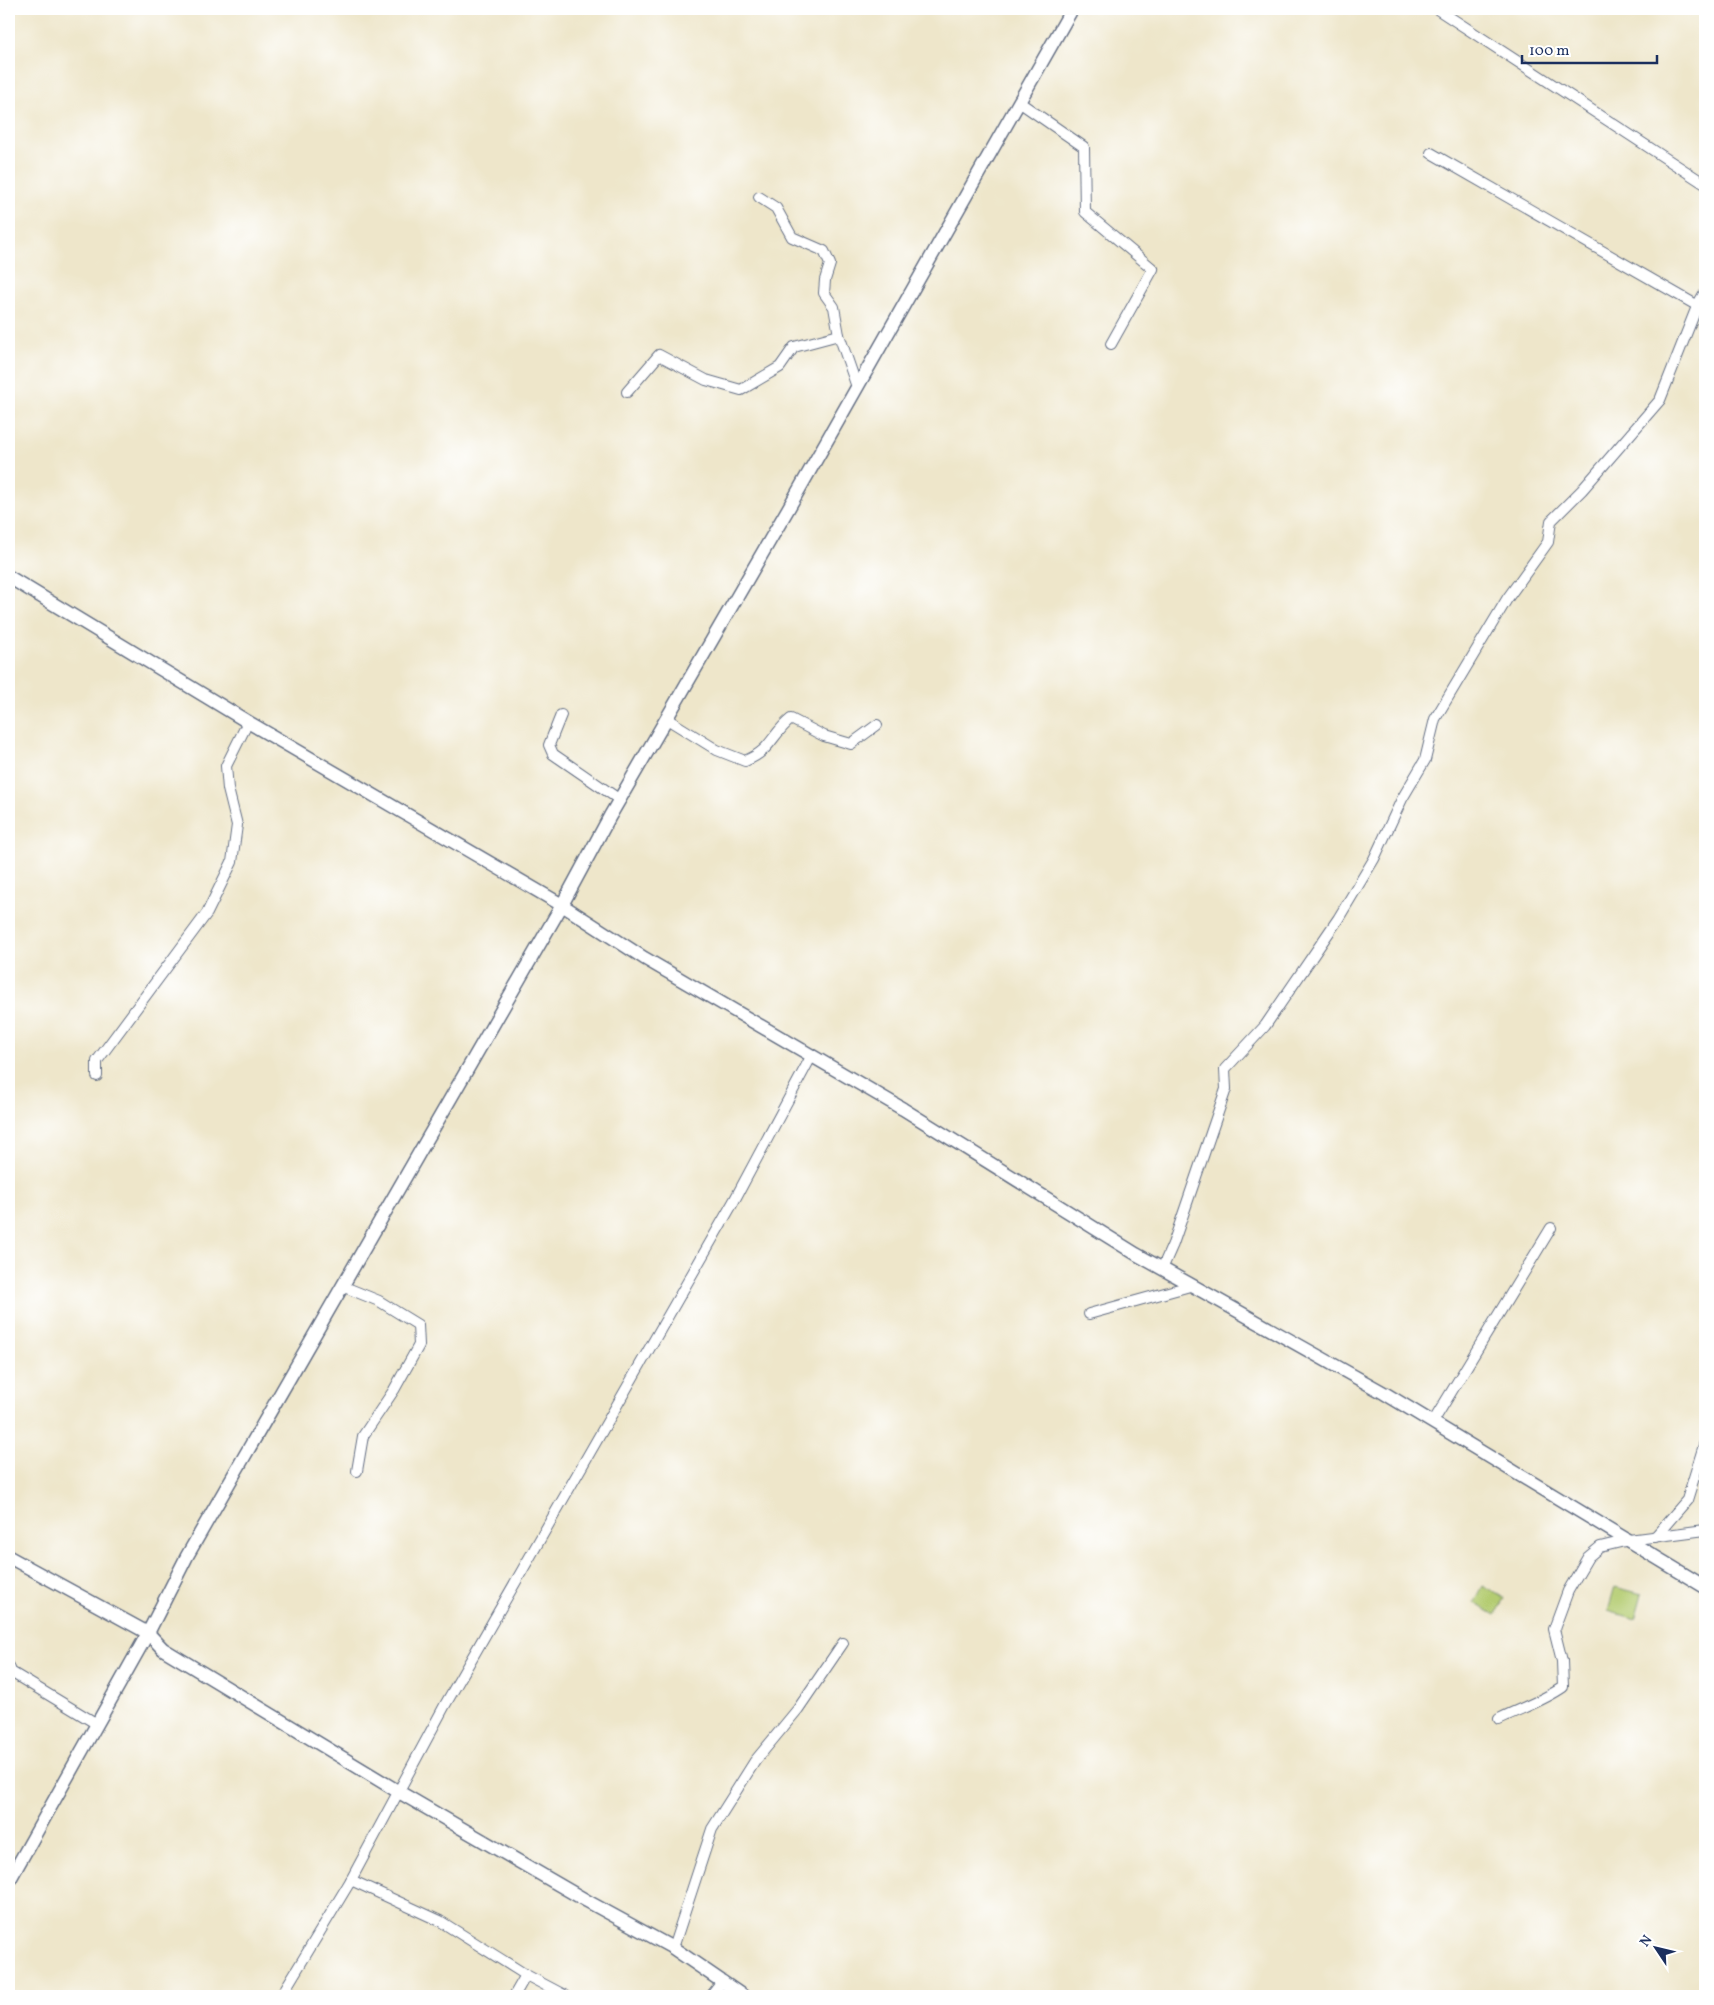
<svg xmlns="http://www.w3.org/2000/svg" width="1714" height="2005" font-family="Vollkorn,serif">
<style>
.green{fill:#b4cc71;stroke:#687e68}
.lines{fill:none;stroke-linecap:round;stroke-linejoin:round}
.minor-casing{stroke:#656f84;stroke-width:12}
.tertiary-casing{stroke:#656f84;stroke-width:15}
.minor{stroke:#fff;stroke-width:10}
.tertiary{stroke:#fff;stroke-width:12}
</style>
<rect width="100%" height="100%" fill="#fff"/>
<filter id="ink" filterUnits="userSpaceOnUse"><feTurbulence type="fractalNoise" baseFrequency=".02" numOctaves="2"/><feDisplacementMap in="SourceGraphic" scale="10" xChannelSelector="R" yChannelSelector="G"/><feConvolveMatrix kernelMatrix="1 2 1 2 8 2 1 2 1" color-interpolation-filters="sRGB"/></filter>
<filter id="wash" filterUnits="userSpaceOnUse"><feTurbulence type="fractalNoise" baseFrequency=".0096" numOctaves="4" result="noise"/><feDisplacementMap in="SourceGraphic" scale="20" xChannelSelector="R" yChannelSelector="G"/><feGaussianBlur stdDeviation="1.12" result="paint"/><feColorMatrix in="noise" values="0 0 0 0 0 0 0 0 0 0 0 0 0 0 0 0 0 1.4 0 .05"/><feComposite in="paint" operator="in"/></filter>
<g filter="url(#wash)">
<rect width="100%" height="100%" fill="#eee6ca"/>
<g class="green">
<path d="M 1483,1586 L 1504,1598 L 1495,1615 L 1474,1603 Z"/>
<path d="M 1615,1587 L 1642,1594 L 1635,1619 L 1608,1611 Z"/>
</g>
</g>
<g filter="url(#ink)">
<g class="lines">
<defs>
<g id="minor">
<path d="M 1437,9 L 1705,184"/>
<path d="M 1019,102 L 1084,147 L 1085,212 L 1153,269 L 1111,344"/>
<path d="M 1431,153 L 1705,310"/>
<path d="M 759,197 L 776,208 L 792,237 L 824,251 L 830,264 L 825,280 L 824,293 L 834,307 L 839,335"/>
<path d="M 627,392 L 659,355 L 706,380 L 741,390 L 780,367 L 794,347 L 839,335 L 857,387"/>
<path d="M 561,715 L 549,745 L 553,754 L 620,800"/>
<path d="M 667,719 L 717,750 L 745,761 C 772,750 771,735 791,719 L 824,736 L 851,744 L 877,725"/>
<path d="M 97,1076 L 97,1061 L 207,913 L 232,862 L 237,825 L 228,789 L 226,766 L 248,722"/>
<path d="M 1162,1269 L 1173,1244 L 1226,1089 L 1225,1069 L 1265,1026 L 1338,919 L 1374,859 L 1402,799 L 1425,760 L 1435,719 L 1507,599 L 1548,542 L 1551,521 L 1582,490 L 1660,400 L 1698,304 L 1705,292"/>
<path d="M 342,1286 L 379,1301 L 418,1325 L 419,1345 L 394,1390 L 363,1436 L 357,1471"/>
<path d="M 1089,1314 L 1190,1286"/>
<path d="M 1433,1422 L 1551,1228"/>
<path d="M 1655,1537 L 1687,1500 L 1705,1442"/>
<path d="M 9,1666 L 11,1672 L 97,1724"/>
<path d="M 1499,1719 C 1521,1708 1543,1701 1563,1687 L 1562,1661 L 1554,1629 L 1568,1591 L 1588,1557 L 1600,1547 L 1629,1540 L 1705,1530"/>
<path d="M 351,1880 L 440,1921 L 526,1975 L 566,1996"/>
<path d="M 673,1948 L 712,1829 L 755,1761 L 798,1709 L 843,1643"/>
<path d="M 281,1996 L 351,1880 L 445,1705 L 734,1201 L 812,1055"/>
<path d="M 514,1996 L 526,1975"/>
<path d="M 711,1996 L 723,1981"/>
</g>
<g id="tertiary">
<path d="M 9,577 L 248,722 L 562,905 L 644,958 L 903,1109 L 1136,1254 L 1384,1393 L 1705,1587"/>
<path d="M 9,1557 L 148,1633 L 163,1649 L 399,1792 L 587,1901 L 673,1948 L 743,1996"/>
<path d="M 9,1881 L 148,1633 L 187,1556 L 562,905 L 610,816 L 788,509 L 1072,9"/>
</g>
</defs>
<use href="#minor" class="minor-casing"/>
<use href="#tertiary" class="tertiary-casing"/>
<use href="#minor" class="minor"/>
<use href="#tertiary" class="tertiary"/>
</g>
</g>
<rect width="1714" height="2005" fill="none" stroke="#fff" stroke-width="30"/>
<g transform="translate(1656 1948) rotate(305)" stroke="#ffffff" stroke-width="4" paint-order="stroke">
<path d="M0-4L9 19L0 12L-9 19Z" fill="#1b2f5e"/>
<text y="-8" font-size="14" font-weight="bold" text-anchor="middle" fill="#1b2f5e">N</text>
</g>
<path d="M1522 55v8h135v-8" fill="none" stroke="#1b2f5e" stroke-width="2.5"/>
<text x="1529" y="55" font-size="15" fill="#1b2f5e" stroke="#ffffff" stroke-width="4" paint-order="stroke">100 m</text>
</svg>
